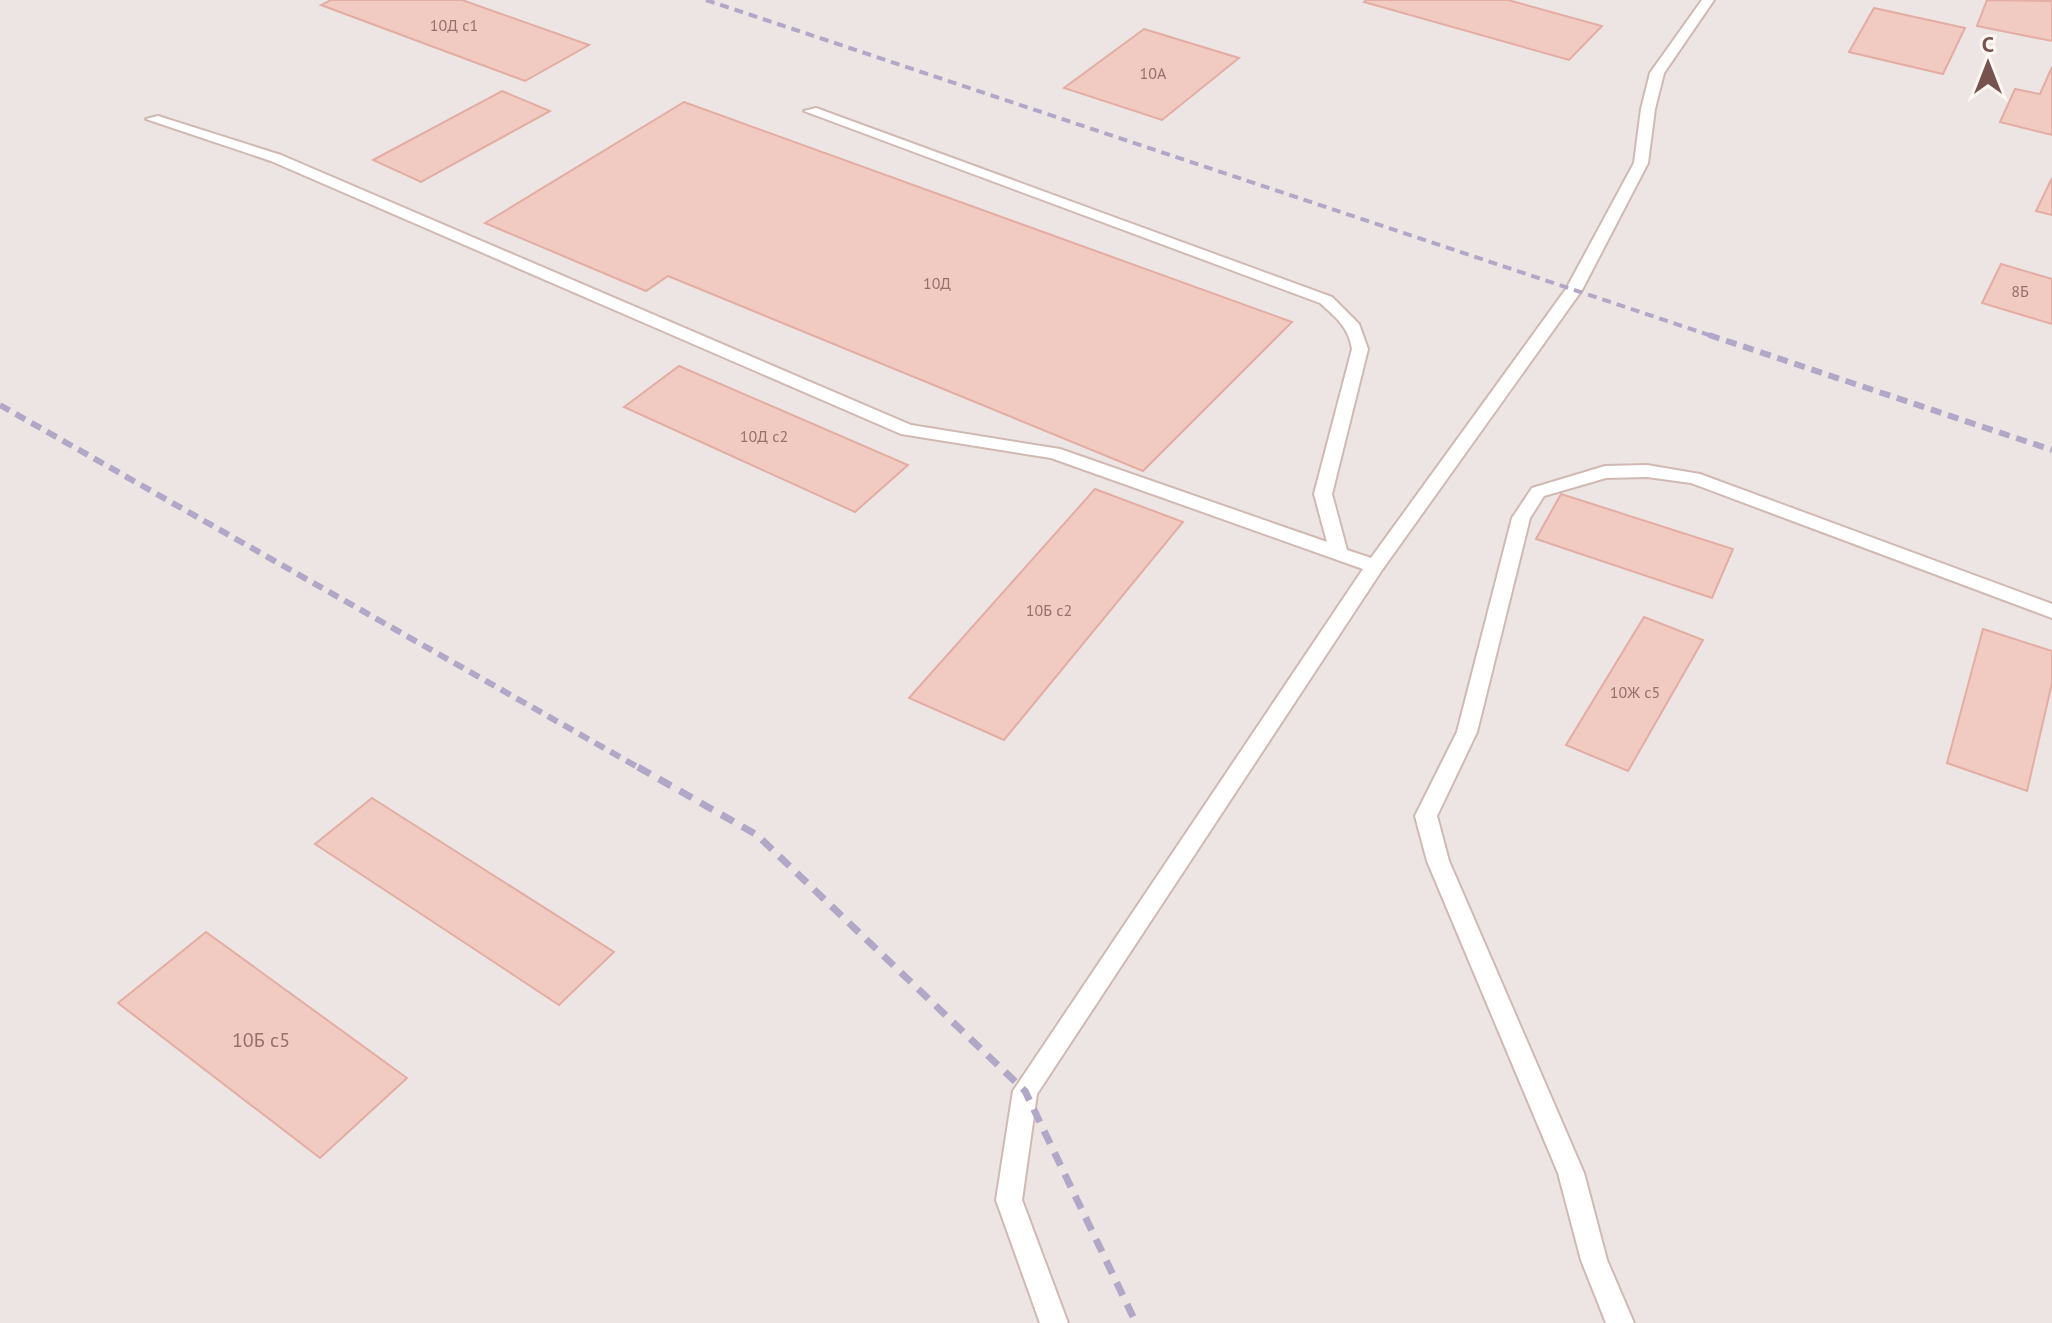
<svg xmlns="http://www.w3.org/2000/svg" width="2052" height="1323" font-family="'PT Sans',sans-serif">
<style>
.industrial{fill:#ede5e3}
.building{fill:#f1cac2;stroke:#e3ada3;stroke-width:2}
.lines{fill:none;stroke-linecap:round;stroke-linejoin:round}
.service-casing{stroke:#d0b9b2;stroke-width:4}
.service{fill:#fff;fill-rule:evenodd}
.rail-far2{stroke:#b1a7c7;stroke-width:4;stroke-dasharray:9 6;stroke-linecap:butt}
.rail-far1{stroke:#b1a7c7;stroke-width:6;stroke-dasharray:11 7;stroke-linecap:butt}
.rail{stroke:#b1a7c7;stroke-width:7;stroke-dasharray:14 10;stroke-linecap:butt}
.labels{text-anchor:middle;stroke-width:6;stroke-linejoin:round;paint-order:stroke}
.number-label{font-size:16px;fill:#95716b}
.near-number-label{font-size:20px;fill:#95716b}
</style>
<rect width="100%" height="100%" fill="#fcf1ea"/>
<rect class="industrial" x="0" y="0" width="2052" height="1323"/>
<g class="building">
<path d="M 331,0 L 462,0 L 589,45 L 525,81 L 321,5 Z"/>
<path d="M 1366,0 L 1508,0 L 1602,26 L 1569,60 L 1364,2 Z"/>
<path d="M 1987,0 L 2052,1 L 2052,41 L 1977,26 Z"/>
<path d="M 1874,8 L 1965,28 L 1943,74 L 1849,52 Z"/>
<path d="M 1144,29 L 1239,58 L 1162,120 L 1064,88 Z"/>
<path d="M 2052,67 L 2052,135 L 2000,122 L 2015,89 L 2040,94 Z"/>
<path d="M 502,91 L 550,111 L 421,182 L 373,160 Z"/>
<path d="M 684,102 L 1292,322 L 1143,471 L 668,276 L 646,291 L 485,223 Z"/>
<path d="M 2052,178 L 2052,215 L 2036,211 Z"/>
<path d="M 2001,264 L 2052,279 L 2052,324 L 1982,303 Z"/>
<path d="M 679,366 L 908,465 L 855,512 L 624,407 Z"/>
<path d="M 1095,489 L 1183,522 L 1004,740 L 909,698 Z"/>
<path d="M 1561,494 L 1733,549 L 1712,598 L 1536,539 Z"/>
<path d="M 1644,617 L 1703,640 L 1628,771 L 1566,745 Z"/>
<path d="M 1983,629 L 2052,651 L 2052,683 L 2027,791 L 1947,763 Z"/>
<path d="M 372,798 L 614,952 L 559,1005 L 315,844 Z"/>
<path d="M 206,932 L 407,1078 L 320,1158 L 118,1003 Z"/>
</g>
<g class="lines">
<defs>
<g id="service">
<path d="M 1702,0 L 1714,0 L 1664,73 L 1655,109 L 1648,163 L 1582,290 L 1382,570 L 1037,1094 L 1022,1200 L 1068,1323 L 1040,1323 L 996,1200 L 1013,1091 L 1363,569 L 1051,458 L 901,434 L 271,161 L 146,119 L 158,116 L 281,155 L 911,425 L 1060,449 L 1327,542 L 1314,494 L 1352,349 C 1349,328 1336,317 1320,303 L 804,111 L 816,108 L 1332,297 L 1359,324 L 1368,349 L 1332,494 L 1347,550 L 1371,558 L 1566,289 L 1634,163 L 1641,109 L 1650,73 Z"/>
<path d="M 1647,465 L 1700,474 L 2052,604 L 2052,618 L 1691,483 L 1647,477 L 1606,478 L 1544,496 L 1530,518 L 1477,732 L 1437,816 L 1449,861 L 1584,1173 L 1607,1260 L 1634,1323 L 1606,1323 L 1581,1260 L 1558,1173 L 1427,861 L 1415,816 L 1457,732 L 1512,518 L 1532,488 L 1605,466 Z"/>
</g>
</defs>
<use href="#service" class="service-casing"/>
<use href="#service" class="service"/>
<path class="rail-far2" d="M 706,0 L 1715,337"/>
<g class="rail-far1">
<path d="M 1709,335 L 2052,450"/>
<path d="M 0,405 L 641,769"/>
</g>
<path class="rail" d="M 638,767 L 757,835 L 1025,1091 L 1136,1323"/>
</g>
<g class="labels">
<g class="number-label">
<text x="454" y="31">10Д с1</text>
<text x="1153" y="79">10А</text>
<text x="937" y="289">10Д</text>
<text x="2020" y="297">8Б</text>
<text x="764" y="442">10Д с2</text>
<text x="1049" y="616">10Б с2</text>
<text x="1635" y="698">10Ж с5</text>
</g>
<g class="near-number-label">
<text x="261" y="1047">10Б с5</text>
</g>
</g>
<g transform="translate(1988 64)" stroke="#fef6f1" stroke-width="6" paint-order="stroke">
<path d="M0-6L14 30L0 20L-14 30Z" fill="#76534e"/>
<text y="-12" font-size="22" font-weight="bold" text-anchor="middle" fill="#76534e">С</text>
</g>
</svg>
